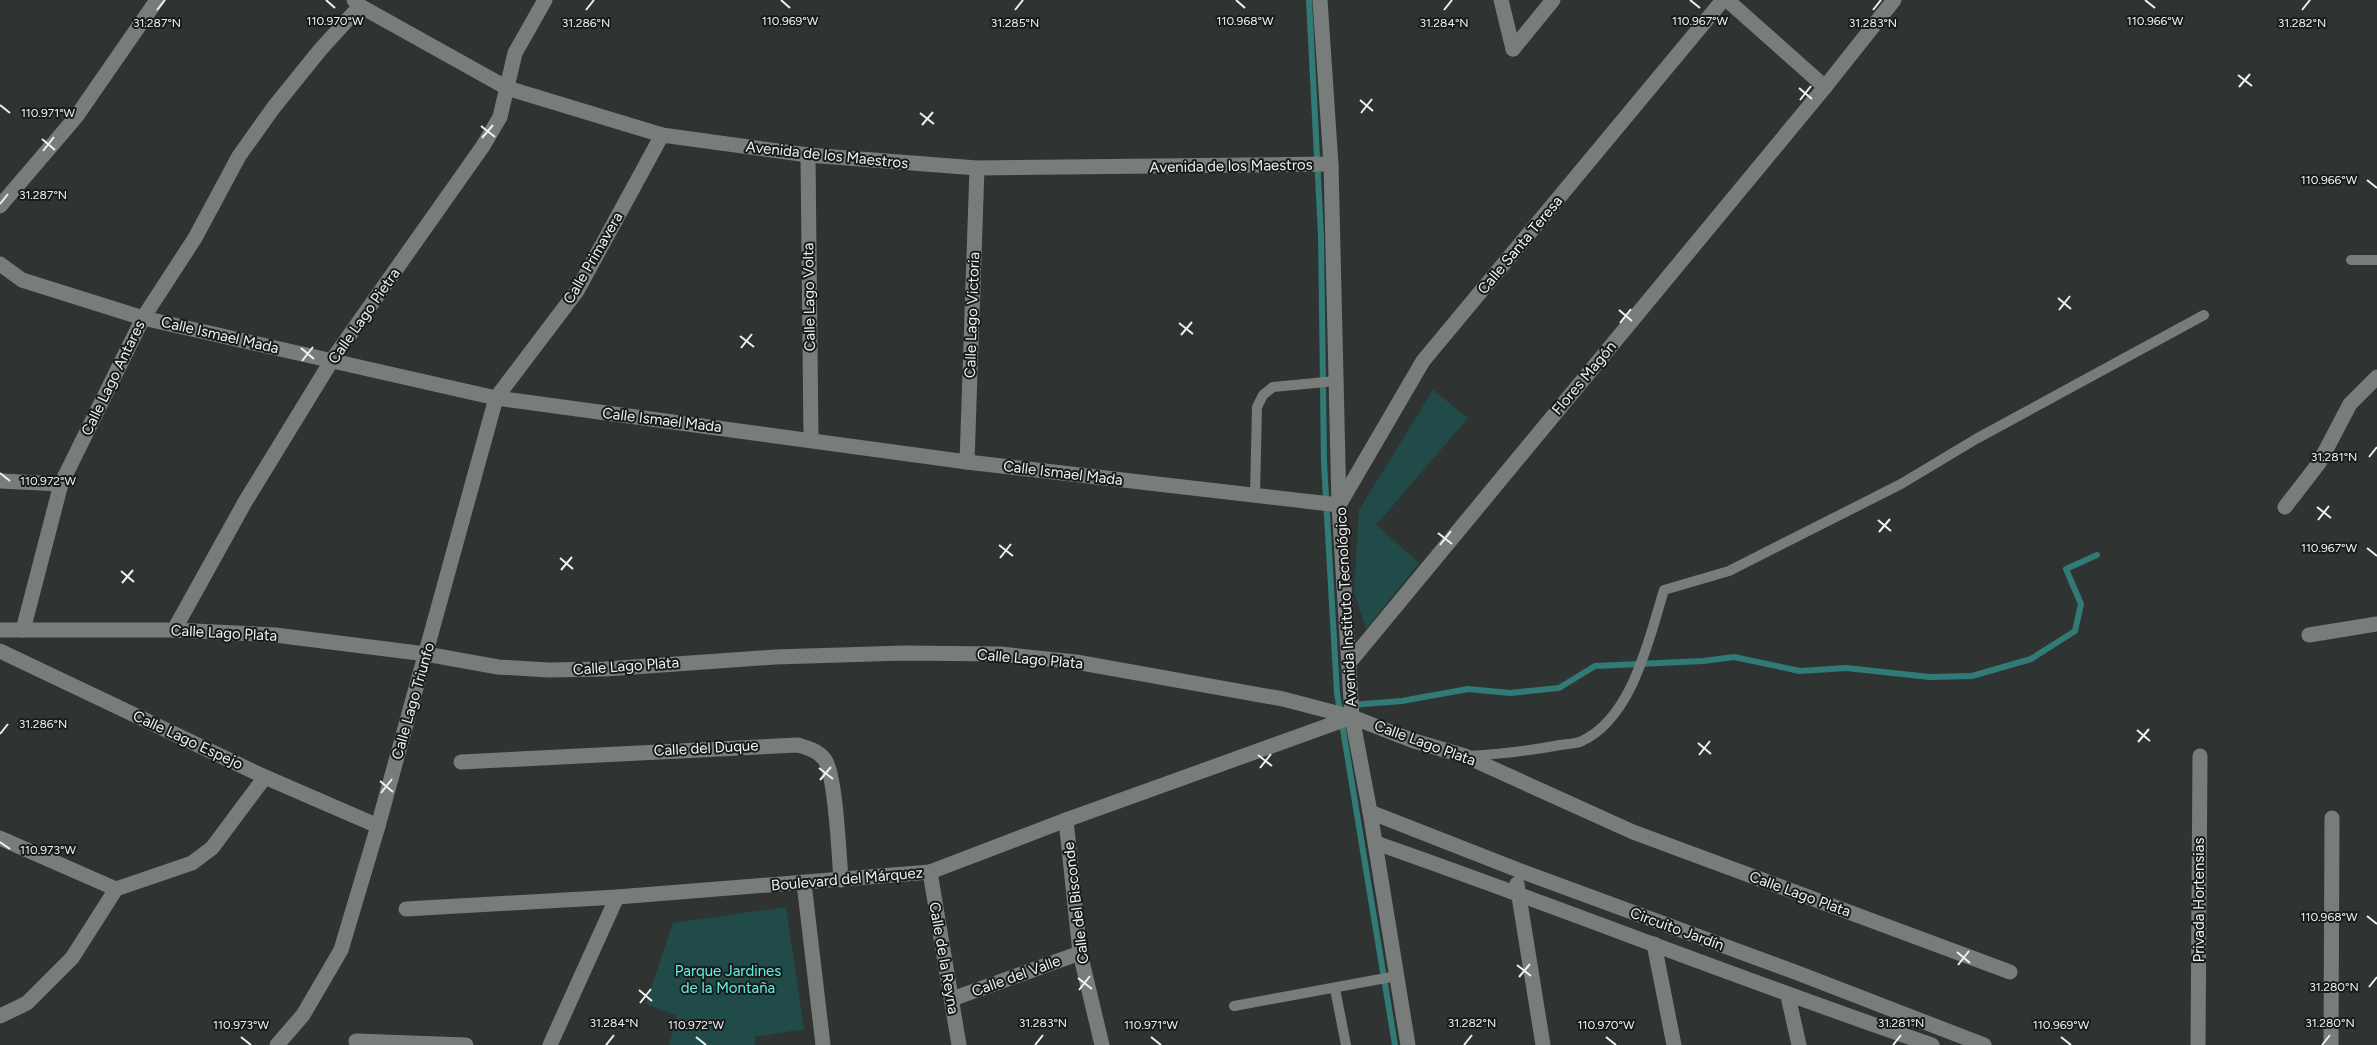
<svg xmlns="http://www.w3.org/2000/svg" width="2377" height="1045" font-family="Figtree,sans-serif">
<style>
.green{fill:#214b48}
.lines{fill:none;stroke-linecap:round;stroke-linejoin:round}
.stream{stroke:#317a76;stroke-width:6}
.lane{stroke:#787d7c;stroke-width:10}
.street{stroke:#787d7c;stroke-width:15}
.secondary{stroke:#787d7c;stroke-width:15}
.ticks{fill:none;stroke:#eef1f0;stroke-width:2}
.labels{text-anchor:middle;stroke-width:4;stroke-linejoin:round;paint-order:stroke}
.street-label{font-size:15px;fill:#eef1f0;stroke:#191b1b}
.park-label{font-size:15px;fill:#63eee5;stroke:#191b1b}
.ticks-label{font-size:12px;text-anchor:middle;fill:#eef1f0;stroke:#191b1b;stroke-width:4;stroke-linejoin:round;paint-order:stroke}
</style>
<rect width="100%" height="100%" fill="#2f3433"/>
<g class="green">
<path d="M 1433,390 L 1468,418 L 1376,525 L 1419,563 L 1366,629 L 1354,592 L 1359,510 Z"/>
<path d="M 786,907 L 804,1029 L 755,1037 L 755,1045 L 669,1045 L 677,1016 L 646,1004 L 673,923 Z"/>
</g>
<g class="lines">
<g class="stream">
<path d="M 1309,0 L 1321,235 L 1324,462 L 1337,693 L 1395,1045"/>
<path d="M 1351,705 L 1402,701 L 1468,689 L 1510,693 L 1559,688 L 1595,666 L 1703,661 L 1734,657 L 1800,671 L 1846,668 L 1930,677 L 1972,676 L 2031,659 L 2075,631 L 2081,604 L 2066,569 L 2097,555"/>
</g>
<g class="lane">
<path d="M 2351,260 L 2377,260"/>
<path d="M 1255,495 L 1257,407 L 1263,395 L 1273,387 L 1336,381"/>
<path d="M 1468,756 C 1499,754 1529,751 1560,745 C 1566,744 1576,744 1582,741 C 1633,717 1649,638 1664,590 L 1729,571 L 1901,484 L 1976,439 L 2204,315"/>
<path d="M 1335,989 L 1346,1045"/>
<path d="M 1234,1006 L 1397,976"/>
</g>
<g class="street">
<path d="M 1501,0 L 1513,49"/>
<path d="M 1727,0 L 1825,87"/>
<path d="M 1513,49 L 1553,0"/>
<path d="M 808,155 L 811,439"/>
<path d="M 0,206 L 76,117 L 157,0"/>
<path d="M 0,264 L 22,280 L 143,318 L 496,398 L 967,462 L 1339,505 L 1423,361 L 1723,0"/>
<path d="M 967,462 L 977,168"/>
<path d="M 0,481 L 61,484"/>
<path d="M 2285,507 L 2319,463 L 2350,404 L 2377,377"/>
<path d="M 23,630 L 61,484 L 143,318 L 195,238 L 239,156 L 274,107 L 320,50 L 360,6"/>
<path d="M 174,630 L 245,502 L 332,360 L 483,146 L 500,117 L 515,53 L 545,0"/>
<path d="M 2309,635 L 2377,624"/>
<path d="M 0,651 L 265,777 L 378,826"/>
<path d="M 1349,663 L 1825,87 L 1894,0"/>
<path d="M 461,762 L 798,745 C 808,748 819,751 825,760 C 836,776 839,857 841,880"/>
<path d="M 1370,812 L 1518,870 L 1795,972 L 1984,1045"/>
<path d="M 1066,820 L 1080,953 L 1102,1045"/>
<path d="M 0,838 L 116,889"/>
<path d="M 1376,843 C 1562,908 1745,981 1932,1045"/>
<path d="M 930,872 L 959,1045"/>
<path d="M 804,883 L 823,1045"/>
<path d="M 1517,884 L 1543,1045"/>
<path d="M 406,909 L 617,897 L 930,872 L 1066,820 L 1352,717 L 1414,741 L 1465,756 L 1633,832 L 2010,972"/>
<path d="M 1654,944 L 1674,1045"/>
<path d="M 1788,996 L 1799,1045"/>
<path d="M 952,999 L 1080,953"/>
<path d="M 0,1016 L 27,1003 L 72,958 L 116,889 L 192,863 L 212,848 L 265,777"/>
<path d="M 356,1041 L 466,1045"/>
<path d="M 277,1045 L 303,1015 L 341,950 L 378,826 L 496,398 L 577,291 L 662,135"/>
<path d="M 550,1045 L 617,897"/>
<path d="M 2198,1045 L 2200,756"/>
<path d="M 2331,1045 L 2332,818"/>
</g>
<g class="secondary">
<path d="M 354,0 L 360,6 L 507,88 L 662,135 L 808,155 L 977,168 L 1331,164"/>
<path d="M 1320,0 L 1331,164 L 1339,505 L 1352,717 L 1370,812 L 1408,1045"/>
<path d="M 0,630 L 174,630 L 275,635 L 426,654 L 498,667 L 549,670 L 605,669 L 775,657 L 904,653 L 1000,654 L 1076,662 L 1283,699 L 1352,717"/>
</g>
</g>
<path class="ticks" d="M 326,0 L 335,8M 781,0 L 790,8M 1236,0 L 1245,8M 1690,0 L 1700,8M 2145,0 L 2155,8M 157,10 L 165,0M 586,10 L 594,0M 1015,10 L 1023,0M 1444,10 L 1452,0M 1873,10 L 1881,0M 2302,10 L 2310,0M 2238,75 L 2252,86M 2239,87 L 2250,74M 1799,88 L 1812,99M 1360,100 L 1373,111M 1800,100 L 1811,86M 0,105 L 10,113M 920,113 L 934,124M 1361,113 L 1372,99M 922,125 L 933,112M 481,126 L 495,137M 482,138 L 493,125M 42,139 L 55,150M 43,151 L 54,137M 2367,180 L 2377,188M 0,204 L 8,194M 2058,298 L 2071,309M 1619,310 L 1632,321M 2059,310 L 2070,296M 1179,323 L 1193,334M 1620,323 L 1631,309M 1181,335 L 1192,322M 740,336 L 754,347M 301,348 L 314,359M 741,348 L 752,334M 302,361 L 313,347M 2369,457 L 2377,447M 0,473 L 10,481M 2317,507 L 2331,518M 1878,520 L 1891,531M 2318,520 L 2329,506M 1879,532 L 1890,519M 1438,533 L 1452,544M 999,545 L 1013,556M 1440,545 L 1451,531M 2367,548 L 2377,556M 560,558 L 573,569M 1000,558 L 1011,544M 561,570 L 572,557M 121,571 L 134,582M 122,583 L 133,570M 2137,730 L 2150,741M 0,734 L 8,724M 2138,742 L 2149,729M 1698,743 L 1711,754M 1258,755 L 1272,766M 1699,755 L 1710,741M 819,768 L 833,779M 1260,768 L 1271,754M 820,780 L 831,767M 380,781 L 393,792M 381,793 L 392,779M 0,842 L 10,849M 2367,916 L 2377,924M 1957,952 L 1970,963M 1517,965 L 1531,976M 1958,965 L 1969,951M 1519,977 L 1530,964M 1078,978 L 1092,989M 2369,987 L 2377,977M 639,990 L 652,1001M 1079,990 L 1090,976M 640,1003 L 651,989M 241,1037 L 251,1045M 696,1037 L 706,1045M 1151,1037 L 1161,1045M 1606,1037 L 1616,1045M 2061,1037 L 2071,1045M 606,1045 L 614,1035M 1035,1045 L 1043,1035M 1464,1045 L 1472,1035M 1893,1045 L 1901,1035M 2322,1045 L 2330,1035"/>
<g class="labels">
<g class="street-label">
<text transform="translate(827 155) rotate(6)" y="5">Avenida de los Maestros</text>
<text transform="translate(1231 166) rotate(-1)" y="5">Avenida de los Maestros</text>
<text transform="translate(1520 245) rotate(-50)" y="5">Calle Santa Teresa</text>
<text transform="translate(593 258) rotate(-60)" y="5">Calle Primavera</text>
<text transform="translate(809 297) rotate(-91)" y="5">Calle Lago Volta</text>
<text transform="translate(972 315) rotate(-88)" y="5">Calle Lago Victoria</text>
<text transform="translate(364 316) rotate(-55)" y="5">Calle Lago Pietra</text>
<text transform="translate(220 335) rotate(13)" y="5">Calle Ismael Mada</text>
<text transform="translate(113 378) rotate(-64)" y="5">Calle Lago Antares</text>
<text transform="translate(1584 378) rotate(-50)" y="5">Flores Magón</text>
<text transform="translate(662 420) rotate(7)" y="5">Calle Ismael Mada</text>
<text transform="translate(1063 473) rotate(7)" y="5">Calle Ismael Mada</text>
<text transform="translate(1346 607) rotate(-93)" y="5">Avenida Instituto Tecnológico</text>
<text transform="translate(224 633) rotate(3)" y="5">Calle Lago Plata</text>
<text transform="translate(1030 659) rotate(5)" y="5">Calle Lago Plata</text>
<text transform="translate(626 666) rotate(-4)" y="5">Calle Lago Plata</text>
<text transform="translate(413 701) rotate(-74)" y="5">Calle Lago Triunfo</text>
<text transform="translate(188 740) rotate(25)" y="5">Calle Lago Espejo</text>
<text transform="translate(1425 743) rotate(20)" y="5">Calle Lago Plata</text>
<text transform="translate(706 748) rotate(-3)" y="5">Calle del Duque</text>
<text transform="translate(847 879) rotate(-5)" y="5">Boulevard del Márquez</text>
<text transform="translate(1800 894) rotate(20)" y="5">Calle Lago Plata</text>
<text transform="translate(2199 900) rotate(-90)" y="5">Privada Hortensias</text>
<text transform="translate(1076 903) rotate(-97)" y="5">Calle del Bisconde</text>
<text transform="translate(1677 929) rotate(20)" y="5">Circuito Jardín</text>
<text transform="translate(944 958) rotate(80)" y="5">Calle de la Reyna</text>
<text transform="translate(1016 976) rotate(-20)" y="5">Calle del Valle</text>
</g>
<g class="park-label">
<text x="728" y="976">Parque Jardines<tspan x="728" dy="17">de la Montaña</tspan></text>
</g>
</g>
<g class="ticks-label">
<text x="335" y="25">110.970°W</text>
<text x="790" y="25">110.969°W</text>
<text x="1245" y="25">110.968°W</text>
<text x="1700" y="25">110.967°W</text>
<text x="2155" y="25">110.966°W</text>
<text x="157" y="27">31.287°N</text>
<text x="586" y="27">31.286°N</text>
<text x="1015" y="27">31.285°N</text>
<text x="1444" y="27">31.284°N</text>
<text x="1873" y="27">31.283°N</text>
<text x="2302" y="27">31.282°N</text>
<text x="48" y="117">110.971°W</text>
<text x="2329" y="184">110.966°W</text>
<text x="43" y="199">31.287°N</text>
<text x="2334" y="461">31.281°N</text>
<text x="48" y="485">110.972°W</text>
<text x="2329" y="552">110.967°W</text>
<text x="43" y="728">31.286°N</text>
<text x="48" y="854">110.973°W</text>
<text x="2329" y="921">110.968°W</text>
<text x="2334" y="991">31.280°N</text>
<text x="614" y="1027">31.284°N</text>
<text x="1043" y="1027">31.283°N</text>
<text x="1472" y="1027">31.282°N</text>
<text x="1901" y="1027">31.281°N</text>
<text x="2330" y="1027">31.280°N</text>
<text x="241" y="1029">110.973°W</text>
<text x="696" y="1029">110.972°W</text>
<text x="1151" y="1029">110.971°W</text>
<text x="1606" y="1029">110.970°W</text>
<text x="2061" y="1029">110.969°W</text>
</g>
</svg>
